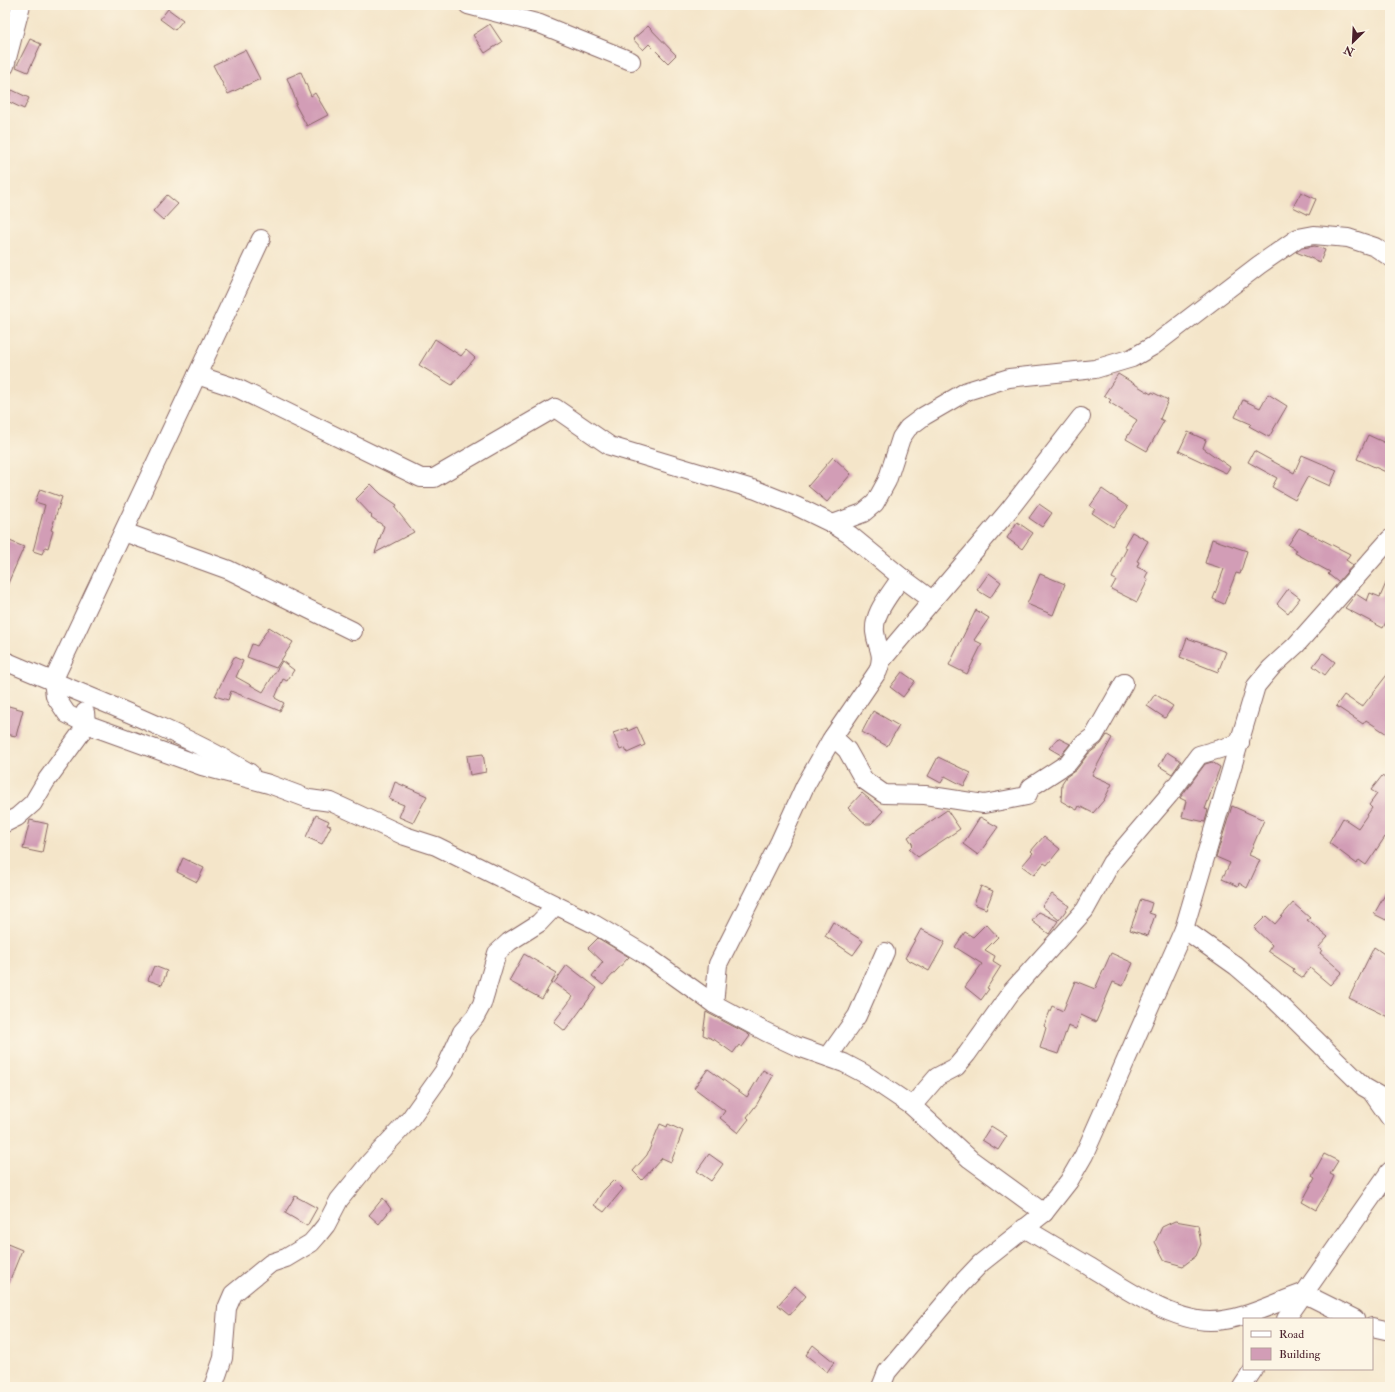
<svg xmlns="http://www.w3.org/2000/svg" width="1395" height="1392" font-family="'IM FELL Double Pica',serif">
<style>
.building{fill:#d29db6}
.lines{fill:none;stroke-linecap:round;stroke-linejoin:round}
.street-casing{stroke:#866462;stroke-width:20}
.street{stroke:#fff;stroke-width:18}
</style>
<rect width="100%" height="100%" fill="#fcf5e5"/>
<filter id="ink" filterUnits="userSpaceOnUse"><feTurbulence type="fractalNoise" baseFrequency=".025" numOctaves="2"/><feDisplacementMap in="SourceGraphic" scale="8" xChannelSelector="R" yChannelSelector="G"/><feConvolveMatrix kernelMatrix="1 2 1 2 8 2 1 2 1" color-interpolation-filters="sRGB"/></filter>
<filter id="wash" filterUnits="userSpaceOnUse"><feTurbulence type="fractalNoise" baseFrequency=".012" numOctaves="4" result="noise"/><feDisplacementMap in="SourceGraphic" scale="16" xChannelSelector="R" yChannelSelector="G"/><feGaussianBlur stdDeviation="0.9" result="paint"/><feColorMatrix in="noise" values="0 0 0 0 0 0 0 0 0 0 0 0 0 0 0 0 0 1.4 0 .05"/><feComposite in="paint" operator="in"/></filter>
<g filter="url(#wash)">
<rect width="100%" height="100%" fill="#f4e5c9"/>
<g id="blocks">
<g class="building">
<path d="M 168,9 L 183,20 L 175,30 L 160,19 Z"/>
<path d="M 490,24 L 502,42 L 485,53 L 473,35 Z"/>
<path d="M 648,26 L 676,55 L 668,63 L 649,44 L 643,50 L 633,39 Z"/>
<path d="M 30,39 L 41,44 L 28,72 L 16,67 Z"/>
<path d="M 245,50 L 260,79 L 228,94 L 213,65 Z"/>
<path d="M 301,72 L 311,96 L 315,93 L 328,115 L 307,126 L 295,104 L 297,103 L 287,78 Z"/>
<path d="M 12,90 L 29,98 L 24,109 L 7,101 Z"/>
<path d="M 1301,192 L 1316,199 L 1309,215 L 1293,207 Z"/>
<path d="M 167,195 L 178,204 L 163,220 L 153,211 Z"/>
<path d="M 1315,246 L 1325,250 L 1320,262 L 1296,252 L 1302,248 Z"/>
<path d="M 435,339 L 461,356 L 466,350 L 475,358 L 452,385 L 419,365 Z"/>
<path d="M 1118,374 L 1151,394 L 1152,392 L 1168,400 L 1160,419 L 1164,421 L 1147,451 L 1126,439 L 1137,420 L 1109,402 L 1111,400 L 1104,395 Z"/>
<path d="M 1268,394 L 1287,406 L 1269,437 L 1249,426 L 1251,424 L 1235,417 L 1243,400 L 1260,408 Z"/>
<path d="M 1188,432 L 1206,440 L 1203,448 L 1230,467 L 1226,473 L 1179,451 Z"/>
<path d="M 1368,435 L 1390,445 L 1390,463 L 1386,472 L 1357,459 Z"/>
<path d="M 1254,451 L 1294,473 L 1302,455 L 1337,470 L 1330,486 L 1308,476 L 1295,500 L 1272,487 L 1277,478 L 1248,462 Z"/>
<path d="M 833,457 L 851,474 L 827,502 L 808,486 Z"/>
<path d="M 371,484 L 381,494 L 397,505 L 395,508 L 414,532 L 375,553 L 384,526 L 371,517 L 372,516 L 356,499 Z"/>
<path d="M 40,489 L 62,497 L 51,530 L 53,531 L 48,548 L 45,547 L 42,554 L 33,551 L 45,505 L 35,502 Z"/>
<path d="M 1102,489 L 1128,507 L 1113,527 L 1092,513 L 1095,509 L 1090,506 Z"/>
<path d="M 1039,504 L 1052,513 L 1042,527 L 1029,518 Z"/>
<path d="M 1017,522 L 1033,533 L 1022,549 L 1007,538 Z"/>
<path d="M 1299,528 L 1350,554 L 1346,560 L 1353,565 L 1338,582 L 1328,574 L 1330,572 L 1295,553 L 1297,550 L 1288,545 Z"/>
<path d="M 1132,532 L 1148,541 L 1137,561 L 1139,562 L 1137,567 L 1148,572 L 1145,578 L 1148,580 L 1137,602 L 1111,589 L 1116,580 L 1112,578 L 1127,548 L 1124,546 Z"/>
<path d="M 5,539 L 24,547 L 5,590 Z"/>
<path d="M 1212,539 L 1247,551 L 1240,574 L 1236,573 L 1224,604 L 1213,599 L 1224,569 L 1205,563 Z"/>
<path d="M 989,573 L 1001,582 L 990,598 L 977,590 Z"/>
<path d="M 1040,574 L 1065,584 L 1053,615 L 1027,604 Z"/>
<path d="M 1390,574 L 1390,614 L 1383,628 L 1345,608 L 1356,594 L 1367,601 L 1370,593 L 1380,597 Z"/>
<path d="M 1288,589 L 1300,598 L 1288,613 L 1277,604 Z"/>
<path d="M 976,610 L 989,618 L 974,640 L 982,644 L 967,674 L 949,665 Z"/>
<path d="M 269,627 L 293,642 L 276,668 L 247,657 L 252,644 L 257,646 Z"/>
<path d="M 1187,638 L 1226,652 L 1218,672 L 1180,657 Z"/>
<path d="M 1323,653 L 1335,662 L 1325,675 L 1313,666 Z"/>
<path d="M 234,657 L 243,661 L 236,677 L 263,692 L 282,661 L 294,670 L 287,681 L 283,679 L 275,698 L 284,703 L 280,711 L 231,691 L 228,700 L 215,696 Z"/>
<path d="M 1390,671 L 1390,736 L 1366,720 L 1363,724 L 1336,706 L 1344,695 L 1362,707 Z"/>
<path d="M 902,672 L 915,681 L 903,697 L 890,687 Z"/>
<path d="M 1155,694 L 1173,706 L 1165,718 L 1147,706 Z"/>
<path d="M 5,705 L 23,710 L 16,736 L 5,734 Z"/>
<path d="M 873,711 L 899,726 L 887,746 L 862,732 Z"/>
<path d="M 637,727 L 645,745 L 627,753 L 625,748 L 620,750 L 613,733 L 627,728 L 628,731 Z"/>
<path d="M 1107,735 L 1112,738 L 1092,775 L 1112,784 L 1104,800 L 1093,813 L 1079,806 L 1077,810 L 1061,801 L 1062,783 L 1066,777 L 1076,770 L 1088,754 L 1101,744 Z"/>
<path d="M 1058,738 L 1070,744 L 1061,755 L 1049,748 Z"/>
<path d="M 1167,752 L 1181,761 L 1172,774 L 1159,766 Z"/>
<path d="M 483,754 L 486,772 L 470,775 L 467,756 Z"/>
<path d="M 938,757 L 971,773 L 964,786 L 945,776 L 941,783 L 928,776 Z"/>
<path d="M 1212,762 L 1220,767 L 1205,809 L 1208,810 L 1205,822 L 1182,817 L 1186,801 L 1180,798 L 1205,764 Z"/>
<path d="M 1382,776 L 1388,780 L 1390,776 L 1390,840 L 1385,837 L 1366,865 L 1359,860 L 1357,864 L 1329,843 L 1343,818 L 1358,828 L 1372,808 L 1369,805 L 1377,794 L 1371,790 Z"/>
<path d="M 395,782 L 427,796 L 413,823 L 399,817 L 404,805 L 389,799 Z"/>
<path d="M 862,793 L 883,811 L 871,824 L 866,824 L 848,808 Z"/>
<path d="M 1232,806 L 1264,820 L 1249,855 L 1260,860 L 1247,888 L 1239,883 L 1238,886 L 1222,879 L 1230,863 L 1216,857 Z"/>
<path d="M 947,810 L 960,829 L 918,857 L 909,849 L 913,845 L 908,837 Z"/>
<path d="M 316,815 L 329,821 L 327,825 L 331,826 L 322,844 L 306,837 Z"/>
<path d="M 980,817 L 998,827 L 978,855 L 963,844 Z"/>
<path d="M 30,820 L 48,824 L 42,853 L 23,849 Z"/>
<path d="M 1044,836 L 1060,849 L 1047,865 L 1044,863 L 1034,875 L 1022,866 L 1033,853 L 1031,851 Z"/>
<path d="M 183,858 L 204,868 L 197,882 L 177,872 Z"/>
<path d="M 981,886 L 993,891 L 986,909 L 974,904 Z"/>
<path d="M 1390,886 L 1390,913 L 1386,920 L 1374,914 Z"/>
<path d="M 1052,894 L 1069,906 L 1059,920 L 1042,906 Z"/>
<path d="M 1141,899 L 1152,903 L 1149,913 L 1155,915 L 1148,936 L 1130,930 Z"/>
<path d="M 1293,903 L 1310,918 L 1307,920 L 1328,937 L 1318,948 L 1322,950 L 1320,953 L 1342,972 L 1330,985 L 1310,968 L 1303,978 L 1293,971 L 1294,969 L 1268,951 L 1272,945 L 1254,928 L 1266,916 L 1275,924 Z"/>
<path d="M 1039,912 L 1058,921 L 1049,934 L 1032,921 Z"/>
<path d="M 833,922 L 863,941 L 853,955 L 825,936 Z"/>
<path d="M 986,924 L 998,937 L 985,950 L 995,956 L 993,961 L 1001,966 L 987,988 L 989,989 L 981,1000 L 965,987 L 982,964 L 955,947 L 965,932 L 973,937 Z"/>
<path d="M 921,929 L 945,942 L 929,971 L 905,958 Z"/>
<path d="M 598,938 L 629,957 L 603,985 L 592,976 L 603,962 L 588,948 Z"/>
<path d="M 1374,947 L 1390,958 L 1390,1018 L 1349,998 Z"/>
<path d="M 1111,953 L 1133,963 L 1123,986 L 1113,982 L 1096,1022 L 1081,1015 L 1076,1029 L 1068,1026 L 1058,1054 L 1040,1048 L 1046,1028 L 1044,1026 L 1052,1006 L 1063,1011 L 1075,981 L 1095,989 Z"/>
<path d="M 524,954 L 557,973 L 542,999 L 509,981 Z"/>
<path d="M 567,965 L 597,988 L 565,1031 L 554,1022 L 573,997 L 554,983 Z"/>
<path d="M 154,966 L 167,971 L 162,985 L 148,980 Z"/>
<path d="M 706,1012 L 748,1034 L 750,1036 L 742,1047 L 739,1045 L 733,1053 L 715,1040 L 703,1035 Z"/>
<path d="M 708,1069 L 747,1097 L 763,1070 L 773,1076 L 757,1104 L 747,1117 L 749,1119 L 738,1133 L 720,1118 L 725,1111 L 694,1088 Z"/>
<path d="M 660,1124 L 667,1127 L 668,1124 L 683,1131 L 671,1162 L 662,1158 L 642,1180 L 633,1171 L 647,1155 Z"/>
<path d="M 991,1126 L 1007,1136 L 998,1150 L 982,1140 Z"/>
<path d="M 709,1154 L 723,1164 L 711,1181 L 697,1171 Z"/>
<path d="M 1324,1154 L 1338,1161 L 1330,1174 L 1334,1176 L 1327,1191 L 1316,1210 L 1302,1202 L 1315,1178 L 1312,1176 Z"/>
<path d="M 614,1180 L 623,1189 L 604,1212 L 594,1205 L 603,1191 Z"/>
<path d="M 295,1196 L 317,1208 L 307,1226 L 285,1213 Z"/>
<path d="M 383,1198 L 391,1209 L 379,1224 L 369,1215 Z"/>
<path d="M 1175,1221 L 1198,1225 L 1201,1244 L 1196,1256 L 1183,1266 L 1165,1261 L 1155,1242 L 1162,1227 Z"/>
<path d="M 5,1243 L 22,1250 L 5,1292 Z"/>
<path d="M 795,1286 L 806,1296 L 790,1315 L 778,1305 Z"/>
<path d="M 813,1345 L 834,1362 L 827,1372 L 806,1355 Z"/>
</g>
</g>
</g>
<g filter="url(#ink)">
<use href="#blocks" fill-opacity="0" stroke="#866462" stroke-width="1"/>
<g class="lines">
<defs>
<g id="street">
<path d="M 468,5 L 540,24 L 631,61"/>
<path d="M 5,66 L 21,5"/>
<path d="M 261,239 L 53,681 L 55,696 L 67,714 L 86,724 L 202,766 L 269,784 L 309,799 L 331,802 L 405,836 L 436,846 L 594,924 L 644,954 L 714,1004 L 766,1032 L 796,1046 L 844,1063 L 863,1073 L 912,1106 L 970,1159 L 1044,1213"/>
<path d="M 197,375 L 239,389 L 421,478 L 434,478 L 555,408 L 610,446 L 756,490 L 796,506 L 833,524 L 850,535 L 901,577 L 932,600"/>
<path d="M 833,524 L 863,513 L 875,503 L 887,481 L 901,438 L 908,428 L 924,416 L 967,391 L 1009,378 L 1095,369 L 1132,358 L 1153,346 L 1259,265 L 1298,238 L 1314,235 L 1348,238 L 1375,247 L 1390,257"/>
<path d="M 124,532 L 229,570 L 353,631"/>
<path d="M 882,660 L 1009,510 L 1081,417"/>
<path d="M 5,661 C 88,697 172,727 250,773"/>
<path d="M 833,737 L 847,750 L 864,780 L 884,794 L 925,795 L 984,804 L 1027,796 L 1031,787 L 1068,763 L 1082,745 L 1094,736 L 1124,683"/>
<path d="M 5,823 L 17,817 L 33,803 L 46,781 L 81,733 L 86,724 L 85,712"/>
<path d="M 1184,929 L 1236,966 L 1272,997 L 1364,1087 L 1390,1102"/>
<path d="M 714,1004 L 718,964 L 780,841 L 805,786 L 831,740 L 878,671 C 885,653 877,649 875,632 C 873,612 891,594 901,577"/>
<path d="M 828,1057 L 857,1016 L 885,952"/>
<path d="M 1373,1094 L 1390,1118"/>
<path d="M 912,1106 L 937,1077 L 956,1067 L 967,1054 L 1012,991 L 1085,910 L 1111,863 L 1169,795 L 1199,755 L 1240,743"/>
<path d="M 1024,1228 C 1046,1241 1068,1254 1090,1267 C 1122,1287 1171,1321 1210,1321 C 1242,1321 1274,1303 1303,1293 L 1355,1319"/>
<path d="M 1286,1319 L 1390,1171"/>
<path d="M 1372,1327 L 1390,1331"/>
<path d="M 213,1387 L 223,1358 L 227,1308 L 233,1294 L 271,1263 L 286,1258 L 311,1243 L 318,1235 L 326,1225 L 339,1200 L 370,1162 L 410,1119 L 444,1071 L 462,1032 L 475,1017 L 482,1004 L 497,953 L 509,942 L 539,923 L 555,906"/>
<path d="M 881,1387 L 887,1372 L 961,1284 L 981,1263 L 1044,1213 L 1069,1181 L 1084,1155 L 1184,929 L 1256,686 L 1271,668 L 1296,645 L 1390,539"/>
<path d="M 1242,1387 L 1254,1369"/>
</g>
</defs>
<use href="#street" class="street-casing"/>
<use href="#street" class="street"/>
</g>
</g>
<rect width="1395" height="1392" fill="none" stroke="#fcf5e5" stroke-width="20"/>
<rect x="1243" y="1318" width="130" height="52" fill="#fcf5e5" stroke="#b59f9b"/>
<rect x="1251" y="1331" width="20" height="6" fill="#ffffff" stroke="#b59f9b"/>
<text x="1279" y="1338" font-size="12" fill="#4a1f2b">Road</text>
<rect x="1251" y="1348" width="20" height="12" fill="#d29db6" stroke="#b59f9b"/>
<text x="1279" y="1358" font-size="12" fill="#4a1f2b">Building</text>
<g transform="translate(1353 42) rotate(204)" stroke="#fcf5e5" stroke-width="3" paint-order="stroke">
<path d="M0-3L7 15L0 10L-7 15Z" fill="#4a1f2b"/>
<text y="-6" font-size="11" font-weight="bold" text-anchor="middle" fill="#4a1f2b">N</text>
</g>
</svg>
